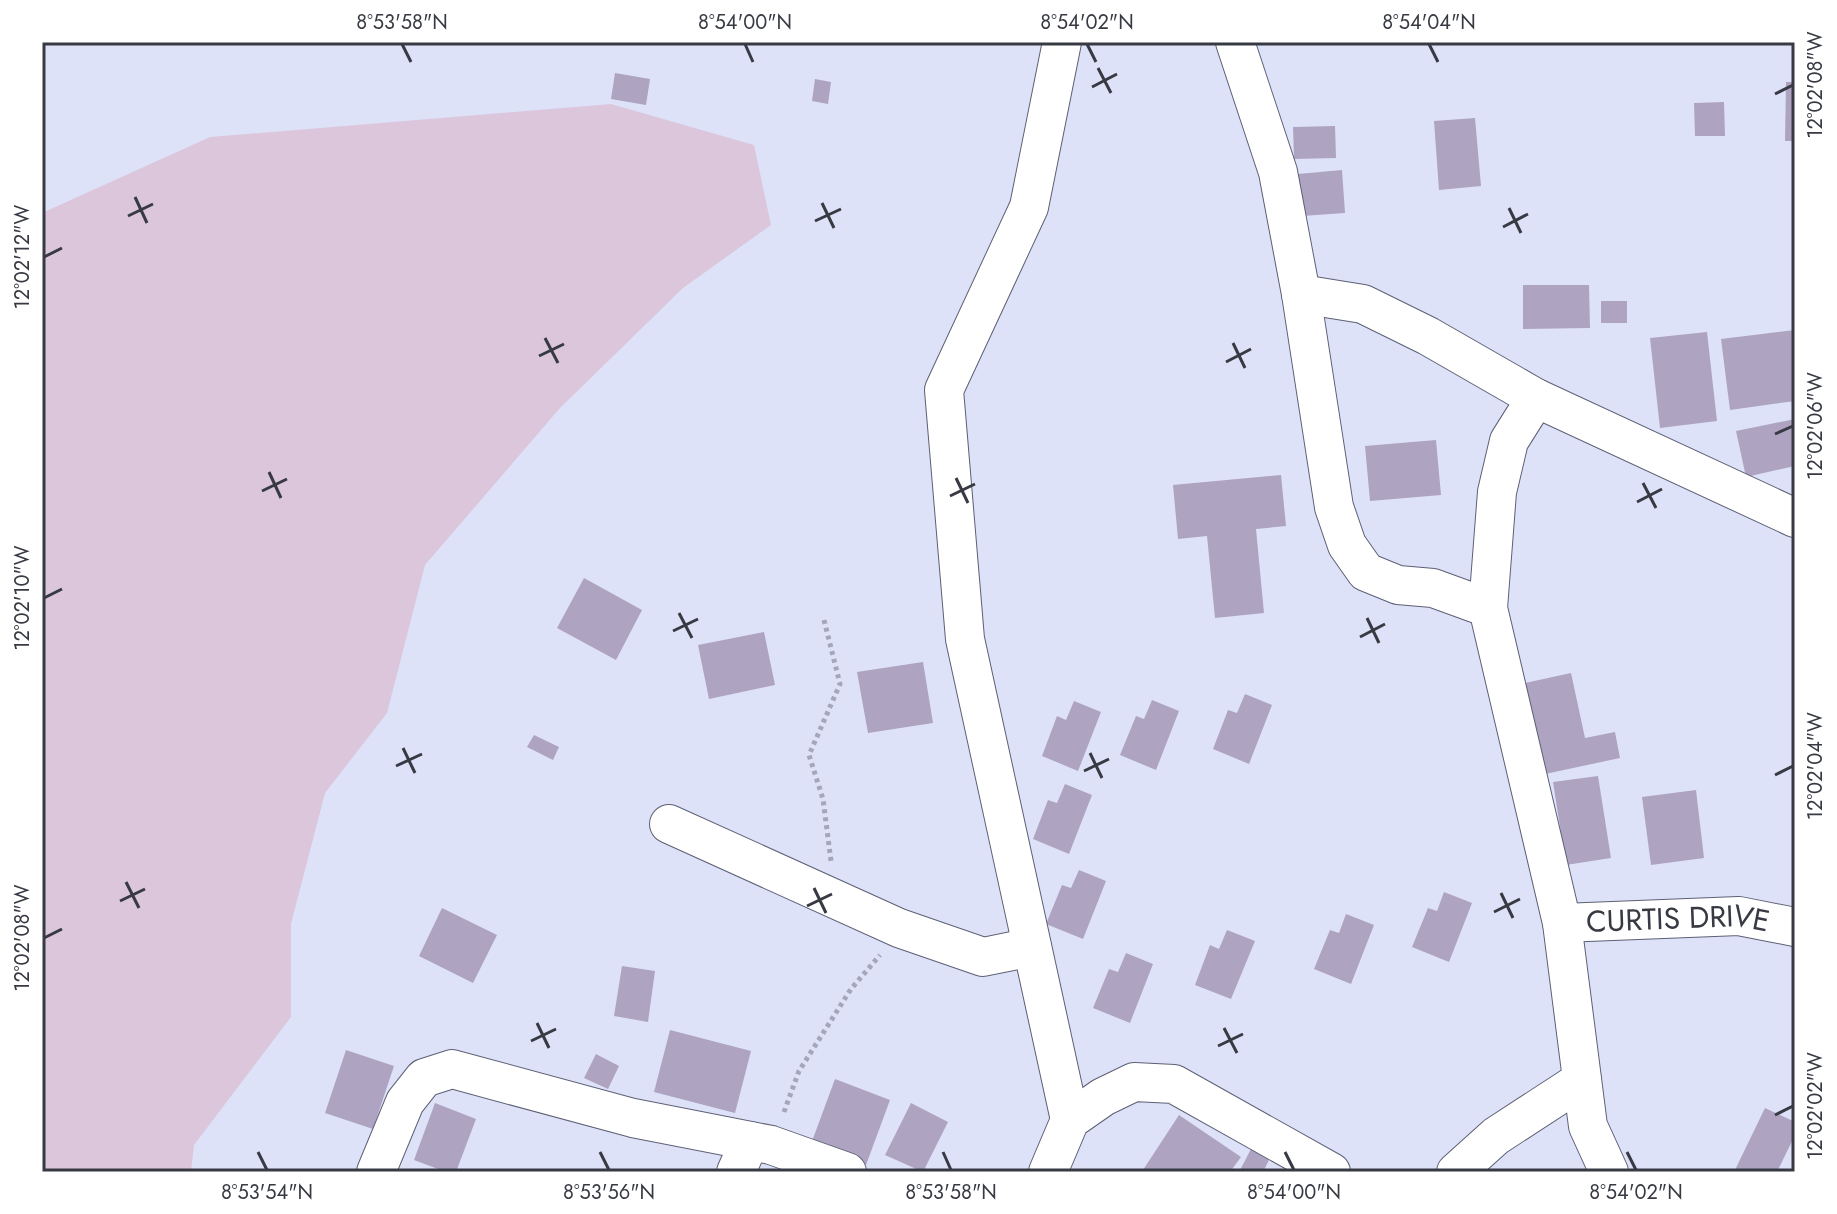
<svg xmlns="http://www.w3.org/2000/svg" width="1837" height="1214" font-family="Jost,sans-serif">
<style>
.green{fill:#dbc6dc}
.building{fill:#aea3c1}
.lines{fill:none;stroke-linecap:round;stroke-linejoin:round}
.minor-casing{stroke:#5d6074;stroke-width:40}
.path{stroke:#a4a7b9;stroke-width:5;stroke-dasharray:4 4;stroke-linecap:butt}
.minor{stroke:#fff;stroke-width:38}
.ticks{fill:none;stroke:#383a43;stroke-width:3}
.labels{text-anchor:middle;stroke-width:6;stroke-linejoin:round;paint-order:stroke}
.street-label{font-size:30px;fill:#383a43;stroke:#fff}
.neatline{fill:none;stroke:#383a43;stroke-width:3}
.ticks-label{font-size:20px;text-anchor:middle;fill:#383a43}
</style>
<rect width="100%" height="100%" fill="#dee2f9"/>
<path class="green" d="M 611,104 L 754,145 L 771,225 L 683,288 L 560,408 L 425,565 L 387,713 L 325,793 L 291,924 L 291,1017 L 194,1145 L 191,1172 L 42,1172 L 42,213 L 210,137 Z"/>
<g class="building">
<path d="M 615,73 L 650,79 L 646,105 L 611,99 Z"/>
<path d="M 815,79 L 831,82 L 828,104 L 812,101 Z"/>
<path d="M 1786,82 L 1795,82 L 1795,141 L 1785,141 Z"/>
<path d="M 1724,102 L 1725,136 L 1695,136 L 1694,103 Z"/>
<path d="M 1475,118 L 1481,186 L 1439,190 L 1434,121 Z"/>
<path d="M 1335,126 L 1336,158 L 1294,159 L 1293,127 Z"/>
<path d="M 1342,170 L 1345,213 L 1302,216 L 1298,174 Z"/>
<path d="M 1523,285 L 1589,285 L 1590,328 L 1523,329 Z"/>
<rect x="1601" y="301" width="26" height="22"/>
<path d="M 1795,330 L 1795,401 L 1730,410 L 1721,339 Z"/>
<path d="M 1707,332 L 1717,421 L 1660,428 L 1650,338 Z"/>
<path d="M 1795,419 L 1795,466 L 1746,477 L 1736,431 Z"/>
<path d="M 1436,440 L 1441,495 L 1370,501 L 1365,446 Z"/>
<path d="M 1281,475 L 1286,526 L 1256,529 L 1264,613 L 1215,618 L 1207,536 L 1178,539 L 1173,485 Z"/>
<path d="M 584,578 L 642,610 L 616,660 L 557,628 Z"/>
<path d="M 764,632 L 775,685 L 709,699 L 698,645 Z"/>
<path d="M 923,662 L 933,723 L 868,733 L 857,672 Z"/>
<path d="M 1571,673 L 1585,738 L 1615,732 L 1620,758 L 1545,774 L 1525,683 Z"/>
<path d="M 1245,694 L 1272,705 L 1249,764 L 1213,749 L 1228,710 L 1237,713 Z"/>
<path d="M 1152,700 L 1179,711 L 1156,770 L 1120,755 L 1136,716 L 1144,719 Z"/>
<path d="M 1074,701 L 1101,712 L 1078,771 L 1042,756 L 1057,716 L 1066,720 Z"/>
<path d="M 534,735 L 559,747 L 553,760 L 527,747 Z"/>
<path d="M 1598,776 L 1611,858 L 1566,865 L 1553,782 Z"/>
<path d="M 1065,784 L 1092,795 L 1069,854 L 1033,839 L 1048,800 L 1057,803 Z"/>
<path d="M 1696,790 L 1704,858 L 1651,865 L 1642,797 Z"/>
<path d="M 1079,870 L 1106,881 L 1083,939 L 1046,924 L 1062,885 L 1071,888 Z"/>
<path d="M 1444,892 L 1472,903 L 1449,962 L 1412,947 L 1428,908 L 1437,911 Z"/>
<path d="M 442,908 L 497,935 L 473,983 L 419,956 Z"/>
<path d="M 1346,914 L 1374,925 L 1351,984 L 1314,969 L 1330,930 L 1339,933 Z"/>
<path d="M 1227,930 L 1255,941 L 1231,999 L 1195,985 L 1210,945 L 1219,949 Z"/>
<path d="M 1126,953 L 1153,964 L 1130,1023 L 1093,1008 L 1109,969 L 1118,972 Z"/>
<path d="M 622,966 L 655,971 L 648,1022 L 614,1016 Z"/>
<path d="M 670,1030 L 751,1051 L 735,1113 L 654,1092 Z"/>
<path d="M 346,1050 L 394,1066 L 373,1129 L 325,1113 Z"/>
<path d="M 596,1054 L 619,1066 L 608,1089 L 584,1078 Z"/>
<path d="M 835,1079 L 890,1100 L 866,1165 L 811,1144 Z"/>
<path d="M 435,1103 L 476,1119 L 456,1172 L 446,1172 L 414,1160 Z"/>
<path d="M 911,1103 L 948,1122 L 923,1172 L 885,1155 Z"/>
<path d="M 1765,1108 L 1795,1122 L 1795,1135 L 1777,1172 L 1734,1172 Z"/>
<path d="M 1179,1115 L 1241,1157 L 1230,1172 L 1143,1170 Z"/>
<path d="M 1252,1147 L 1271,1156 L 1263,1172 L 1239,1172 Z"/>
</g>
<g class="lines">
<defs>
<g id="minor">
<path d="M 1062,42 L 1029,207 L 944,390 L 965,639 L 1070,1120"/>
<path d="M 1235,42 L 1278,172 L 1301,294 L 1334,507 L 1347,545 L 1366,572 L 1398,585 L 1433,588 L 1488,608"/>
<path d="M 1301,294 L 1363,304 L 1428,336 L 1536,398 L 1795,518"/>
<path d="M 1536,398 L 1509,441 L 1497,492 L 1488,608 L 1562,923 L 1588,1126 L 1609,1172"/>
<path d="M 669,824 L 899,928 L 983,957 L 1032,947"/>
<path id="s1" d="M 1562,923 L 1739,916 L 1795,927"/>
<path d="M 376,1172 L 405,1102 L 424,1078 L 452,1069 L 633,1118 L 771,1145 L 847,1172"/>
<path d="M 736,1172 L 750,1141"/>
<path d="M 1048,1172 L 1070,1120 L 1103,1097 L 1134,1082 L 1174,1084 L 1331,1172"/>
<path d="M 1456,1172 L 1496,1136 L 1582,1080"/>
</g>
</defs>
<use href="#minor" class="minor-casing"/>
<g class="path">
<path d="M 824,620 L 840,684 L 809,755 L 823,799 L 831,861"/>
<path d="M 784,1112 L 799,1071 L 851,989 L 880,955"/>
</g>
<use href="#minor" class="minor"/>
</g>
<path class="ticks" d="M 402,44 L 411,62M 745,44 L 753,62M 1087,44 L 1096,62M 1429,44 L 1438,62M 1098,68 L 1111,93M 1092,87 L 1117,74M 1775,94 L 1793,85M 135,197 L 147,223M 822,203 L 834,228M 1509,208 L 1521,233M 128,216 L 153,204M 815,221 L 841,209M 1503,227 L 1528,214M 44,257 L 62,248M 545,338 L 558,363M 1233,343 L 1245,368M 539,356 L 564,344M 1226,362 L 1251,349M 1775,434 L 1793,426M 269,472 L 281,498M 956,478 L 968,503M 1643,483 L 1656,508M 262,491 L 287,479M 950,496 L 975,484M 1637,502 L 1662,489M 44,598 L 62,589M 679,613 L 692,638M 1367,618 L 1379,643M 673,631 L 698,619M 1360,637 L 1385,624M 403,748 L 415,773M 1090,753 L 1102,778M 396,766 L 422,754M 1084,771 L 1109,759M 1775,775 L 1793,766M 126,882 L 139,908M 814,888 L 826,913M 1501,893 L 1513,918M 120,901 L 145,889M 807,906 L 832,894M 1494,912 L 1520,899M 44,938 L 62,929M 537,1023 L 549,1048M 1224,1028 L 1237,1053M 531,1041 L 556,1029M 1218,1046 L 1243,1034M 1775,1115 L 1793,1106M 258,1152 L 267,1170M 600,1152 L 609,1170M 943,1152 L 951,1170M 1285,1152 L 1294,1170M 1627,1152 L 1636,1170"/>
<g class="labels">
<g class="street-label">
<text dy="10" stroke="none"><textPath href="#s1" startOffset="116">CURTIS DRIVE</textPath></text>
</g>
</g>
<rect width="1837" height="1214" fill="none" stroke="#ffffff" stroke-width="88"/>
<rect x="44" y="44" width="1749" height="1126" class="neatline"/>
<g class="ticks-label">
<text x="402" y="29">8°53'58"N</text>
<text x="745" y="29">8°54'00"N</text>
<text x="1087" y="29">8°54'02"N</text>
<text x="1429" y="29">8°54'04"N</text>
<text transform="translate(1815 85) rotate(-90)" y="7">12°02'08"W</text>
<text transform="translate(22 257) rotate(-90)" y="7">12°02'12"W</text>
<text transform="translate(1815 426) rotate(-90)" y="7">12°02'06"W</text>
<text transform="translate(22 598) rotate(-90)" y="7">12°02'10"W</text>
<text transform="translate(1815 766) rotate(-90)" y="7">12°02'04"W</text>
<text transform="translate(22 938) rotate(-90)" y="7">12°02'08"W</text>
<text transform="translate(1815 1106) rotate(-90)" y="7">12°02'02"W</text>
<text x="267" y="1199">8°53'54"N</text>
<text x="609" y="1199">8°53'56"N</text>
<text x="951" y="1199">8°53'58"N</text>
<text x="1294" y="1199">8°54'00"N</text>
<text x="1636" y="1199">8°54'02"N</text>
</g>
</svg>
